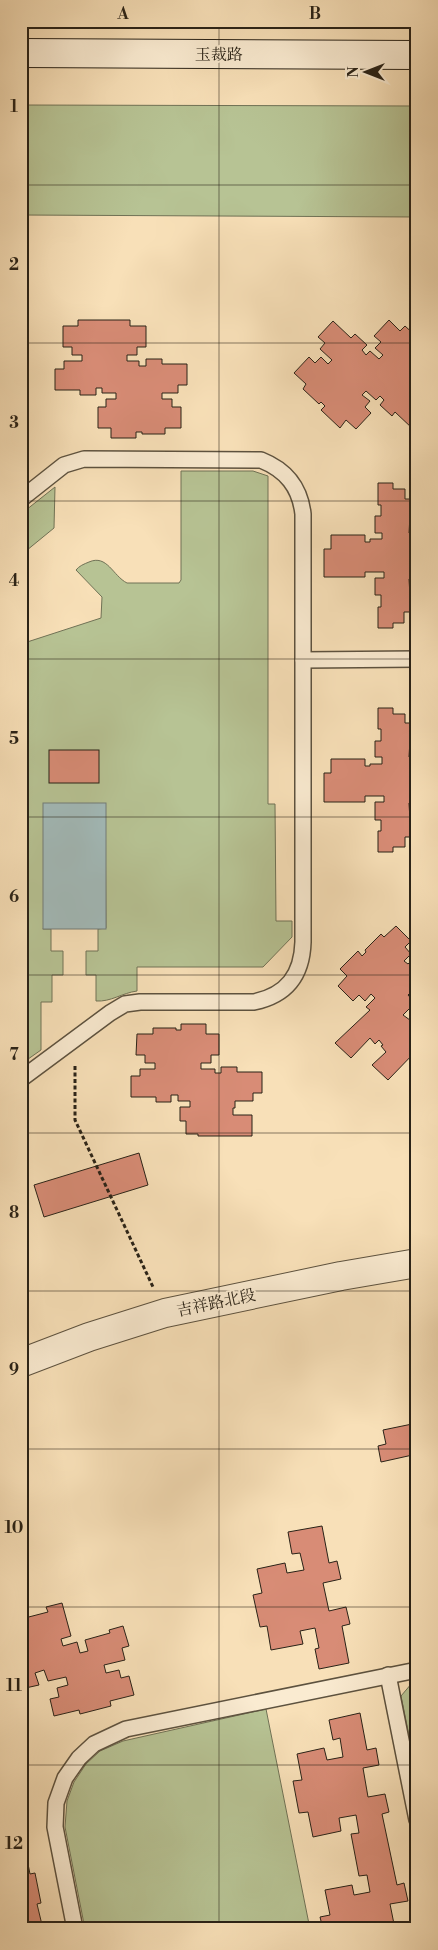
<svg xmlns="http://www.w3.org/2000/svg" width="438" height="1950" font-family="'Libre Bodoni','Noto Serif SC',serif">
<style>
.green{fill:#b7c394;stroke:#707256}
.water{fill:#a2bab9;stroke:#727d78}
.building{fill:#d88c76;stroke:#292217}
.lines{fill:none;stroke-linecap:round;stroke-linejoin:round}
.service-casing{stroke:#5d523f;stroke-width:18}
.tertiary-casing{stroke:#5d523f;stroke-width:30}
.secondary-casing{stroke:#292217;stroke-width:30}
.path{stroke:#292217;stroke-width:3;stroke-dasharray:4 2.5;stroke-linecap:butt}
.service{stroke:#faebd1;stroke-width:15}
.tertiary{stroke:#faebd1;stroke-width:28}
.secondary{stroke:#faebd1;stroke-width:28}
.grid{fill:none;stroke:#292217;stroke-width:1;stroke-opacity:0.55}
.labels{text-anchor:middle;stroke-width:4;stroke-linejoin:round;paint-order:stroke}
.street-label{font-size:16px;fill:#292217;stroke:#faebd1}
.neatline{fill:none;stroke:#292217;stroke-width:2}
.grid-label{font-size:16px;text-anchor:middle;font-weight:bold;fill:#292217}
</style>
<rect width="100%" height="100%" fill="#f8e0b8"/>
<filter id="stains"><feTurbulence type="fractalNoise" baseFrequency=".004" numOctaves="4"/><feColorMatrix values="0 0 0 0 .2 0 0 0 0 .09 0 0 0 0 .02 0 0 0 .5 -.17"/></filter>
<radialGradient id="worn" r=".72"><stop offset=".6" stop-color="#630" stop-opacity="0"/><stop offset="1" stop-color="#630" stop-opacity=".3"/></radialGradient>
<g class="green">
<path d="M 21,105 L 417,106 L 417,217 L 21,215 Z"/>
<path d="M 181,471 L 253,471 L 268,476 L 268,804 L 275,804 L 276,921 L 292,921 L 292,937 L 263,967 L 137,967 L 137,991 C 122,993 111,1002 96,1001 L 96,975 L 86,975 L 86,951 L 98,951 L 98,929 L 106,928 L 105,803 L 43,929 L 51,929 L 51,951 L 63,951 L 63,975 L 52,975 L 52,1002 L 41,1002 L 41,1050 L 21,1064 L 21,644 L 101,618 L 102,597 L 76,570 C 79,566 84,564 89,562 C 107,554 113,576 127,583 L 179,583 L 181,580 Z"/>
<path d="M 55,487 L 54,528 L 21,555 L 21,514 Z"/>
<path d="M 417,1682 L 417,1775 L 401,1696 L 412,1683 Z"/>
<path d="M 266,1709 L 310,1929 L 85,1929 L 65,1827 L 67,1801 L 74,1782 L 86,1764 L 100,1751 L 123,1741 Z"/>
</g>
<rect class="water" x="43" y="803" width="63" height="126"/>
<g class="building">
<path d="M 78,320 L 130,320 L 130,326 L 146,326 L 146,347 L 137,347 L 137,355 L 127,355 L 127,361 L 139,361 L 139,366 L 146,366 L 146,359 L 162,359 L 162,364 L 187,364 L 187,385 L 178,385 L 178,393 L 162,393 L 162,399 L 172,399 L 172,407 L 181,407 L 181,428 L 165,428 L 165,434 L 142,434 L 142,432 L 136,432 L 136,438 L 111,438 L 111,428 L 98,428 L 98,407 L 106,407 L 106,399 L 116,399 L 116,393 L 102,393 L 102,388 L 96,388 L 96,395 L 80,395 L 80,390 L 55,390 L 55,369 L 64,369 L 64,361 L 82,361 L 82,355 L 72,355 L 72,347 L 63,347 L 63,326 L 78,326 Z"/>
<path d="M 389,320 L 400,331 L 405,326 L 417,337 L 417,386 L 413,390 L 417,393 L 417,425 L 413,429 L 395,412 L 392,416 L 380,405 L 384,400 L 380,396 L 376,400 L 366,391 L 362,395 L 370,401 L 365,407 L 371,413 L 356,429 L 346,420 L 340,428 L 321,410 L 325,406 L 321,402 L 319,404 L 303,389 L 306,384 L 294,373 L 309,357 L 315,363 L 321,357 L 328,364 L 332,360 L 320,349 L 325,343 L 318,337 L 333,321 L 351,338 L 355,334 L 367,345 L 362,350 L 366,355 L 370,351 L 379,359 L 383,355 L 375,348 L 381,342 L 374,336 Z"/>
<path d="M 378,483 L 393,483 L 393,489 L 405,489 L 405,499 L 411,499 L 409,533 L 415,533 L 415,522 L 417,522 L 417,589 L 415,589 L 415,579 L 409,579 L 411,612 L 404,612 L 404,623 L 393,623 L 393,628 L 378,628 L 378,607 L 381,607 L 381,595 L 375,595 L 375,578 L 384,578 L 384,572 L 365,572 L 365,577 L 324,577 L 324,549 L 331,549 L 331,535 L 365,535 L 365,542 L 370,542 L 370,539 L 382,539 L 382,533 L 375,533 L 375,516 L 381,516 L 381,505 L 378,505 Z"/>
<path d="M 378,708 L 393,708 L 393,714 L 405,714 L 405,723 L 411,723 L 409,757 L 415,757 L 415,747 L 417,747 L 417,813 L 415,813 L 415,803 L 409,803 L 411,837 L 405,837 L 405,847 L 393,847 L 393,852 L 378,852 L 378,831 L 381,831 L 381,820 L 375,820 L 375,802 L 384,802 L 384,796 L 365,796 L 365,802 L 324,802 L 324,773 L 331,773 L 331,759 L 365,759 L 365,766 L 370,766 L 370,764 L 382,764 L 382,757 L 375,757 L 375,741 L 381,741 L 381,729 L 378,729 Z"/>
<rect x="49" y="750" width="50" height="33"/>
<path d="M 396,926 L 411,941 L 405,947 L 411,954 L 404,961 L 408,964 L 411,961 L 416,966 L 417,965 L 417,995 L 412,991 L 408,995 L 415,1003 L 403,1015 L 414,1023 L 417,1020 L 417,1050 L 388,1080 L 372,1065 L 386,1052 L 381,1046 L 383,1045 L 379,1040 L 375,1044 L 370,1038 L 351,1058 L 335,1043 L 370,1010 L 366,1007 L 375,998 L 371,994 L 365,1001 L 359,995 L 353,1001 L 338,986 L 347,976 L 340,969 L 358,951 L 362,956 L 366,952 L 365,950 L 381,934 L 384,937 Z"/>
<path d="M 181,1024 L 206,1024 L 206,1034 L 219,1034 L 219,1055 L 211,1055 L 211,1063 L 201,1063 L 201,1069 L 215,1069 L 215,1073 L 221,1073 L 221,1067 L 237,1067 L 237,1072 L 262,1072 L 262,1093 L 253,1093 L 253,1101 L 235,1101 L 235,1108 L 233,1108 L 233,1115 L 252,1115 L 252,1136 L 198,1136 L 198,1134 L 186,1134 L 186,1121 L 180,1121 L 180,1107 L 190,1107 L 190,1101 L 178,1101 L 178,1095 L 171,1095 L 171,1102 L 156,1102 L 156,1097 L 131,1097 L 131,1076 L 140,1076 L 140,1069 L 155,1069 L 155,1063 L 145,1063 L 145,1055 L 136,1055 L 137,1034 L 153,1034 L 153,1028 L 176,1028 L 176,1030 L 181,1030 Z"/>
<path d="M 139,1153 L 148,1185 L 44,1217 L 34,1185 Z"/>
<path d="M 417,1423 L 417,1454 L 381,1462 L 378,1446 L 386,1444 L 383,1430 Z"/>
<path d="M 322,1526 L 329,1563 L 337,1561 L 341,1579 L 323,1583 L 329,1611 L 346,1607 L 350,1624 L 342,1626 L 349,1663 L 319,1669 L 315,1649 L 319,1648 L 315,1628 L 300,1631 L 303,1644 L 271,1650 L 267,1626 L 260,1627 L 253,1595 L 262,1593 L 257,1569 L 285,1563 L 287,1573 L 304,1570 L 300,1553 L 292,1554 L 288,1532 Z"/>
<path d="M 62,1603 L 71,1636 L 61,1639 L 63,1646 L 77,1642 L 80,1653 L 88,1651 L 85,1640 L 110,1633 L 109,1630 L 123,1626 L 129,1646 L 122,1648 L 125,1660 L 104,1665 L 106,1673 L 119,1670 L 121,1678 L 129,1676 L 134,1695 L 110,1701 L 111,1706 L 80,1714 L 79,1710 L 54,1716 L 50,1699 L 59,1697 L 57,1688 L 68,1685 L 66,1677 L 48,1681 L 44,1670 L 35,1673 L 39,1685 L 21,1689 L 21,1658 L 27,1657 L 25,1649 L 21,1649 L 21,1619 L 48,1612 L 46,1607 Z"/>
<path d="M 360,1713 L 367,1750 L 376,1748 L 379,1765 L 363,1768 L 368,1797 L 385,1794 L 389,1812 L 382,1814 L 397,1885 L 404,1883 L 408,1901 L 390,1904 L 395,1929 L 323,1929 L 320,1917 L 330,1915 L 325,1890 L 352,1885 L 354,1895 L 370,1892 L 367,1875 L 359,1876 L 351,1834 L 359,1833 L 356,1815 L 339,1818 L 341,1831 L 313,1837 L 308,1812 L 299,1813 L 293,1781 L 302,1780 L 297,1754 L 324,1748 L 327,1760 L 343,1757 L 340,1738 L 333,1740 L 329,1720 Z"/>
<path d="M 25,1849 L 30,1874 L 35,1873 L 41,1903 L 37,1904 L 43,1929 L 21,1929 L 21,1850 Z"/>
</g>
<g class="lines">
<defs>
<g id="service">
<path d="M 21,499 L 64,465 L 84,459 L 261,460 C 286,470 300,487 303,514 L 303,942 C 302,975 287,995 254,1002 L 140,1002 L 125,1004 L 110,1013 L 21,1079"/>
<path d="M 303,660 L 417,659"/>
<path d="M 388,1675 L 417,1820"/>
<path d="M 75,1929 L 55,1827 L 56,1803 L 65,1778 L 79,1758 L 94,1744 L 126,1729 L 417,1670"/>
</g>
<path id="tertiary" d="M 21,1363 L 89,1337 L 165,1313 L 341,1276 L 417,1263"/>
<path id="secondary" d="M 21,53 L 417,55"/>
</defs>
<use href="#service" class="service-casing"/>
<use href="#tertiary" class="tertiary-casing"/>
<use href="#secondary" class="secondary-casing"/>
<path class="path" d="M 75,1066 L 75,1120 L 153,1287"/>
<use href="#service" class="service"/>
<use href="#tertiary" class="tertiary"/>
<use href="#secondary" class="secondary"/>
</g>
<path class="grid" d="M 219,21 L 219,1929M 21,185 L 417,185M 21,343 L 417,343M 21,501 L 417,501M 21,659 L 417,659M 21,817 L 417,817M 21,975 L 417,975M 21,1133 L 417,1133M 21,1291 L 417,1291M 21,1449 L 417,1449M 21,1607 L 417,1607M 21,1765 L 417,1765"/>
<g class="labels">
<g class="street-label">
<text x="219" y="60">玉裁路</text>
<text transform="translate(216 1302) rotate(-12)" y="6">吉祥路北段</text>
</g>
</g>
<rect width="438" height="1950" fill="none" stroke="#f8e0b8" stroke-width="55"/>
<g transform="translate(366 72) rotate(270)" stroke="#faebd1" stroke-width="4" paint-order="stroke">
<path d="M0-4L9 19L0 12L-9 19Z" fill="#292217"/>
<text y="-8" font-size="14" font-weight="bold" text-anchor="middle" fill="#292217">N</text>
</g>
<rect x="28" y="28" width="382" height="1894" class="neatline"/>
<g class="grid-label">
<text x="123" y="19">A</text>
<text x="315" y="19">B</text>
<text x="14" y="112">1</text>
<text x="14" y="270">2</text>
<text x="14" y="428">3</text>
<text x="14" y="586">4</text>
<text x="14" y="744">5</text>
<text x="14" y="902">6</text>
<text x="14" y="1060">7</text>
<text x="14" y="1218">8</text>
<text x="14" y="1375">9</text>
<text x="14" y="1533">10</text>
<text x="14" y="1691">11</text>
<text x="14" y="1849">12</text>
</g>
<rect width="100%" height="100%" filter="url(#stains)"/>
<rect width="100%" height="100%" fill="url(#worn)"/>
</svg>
